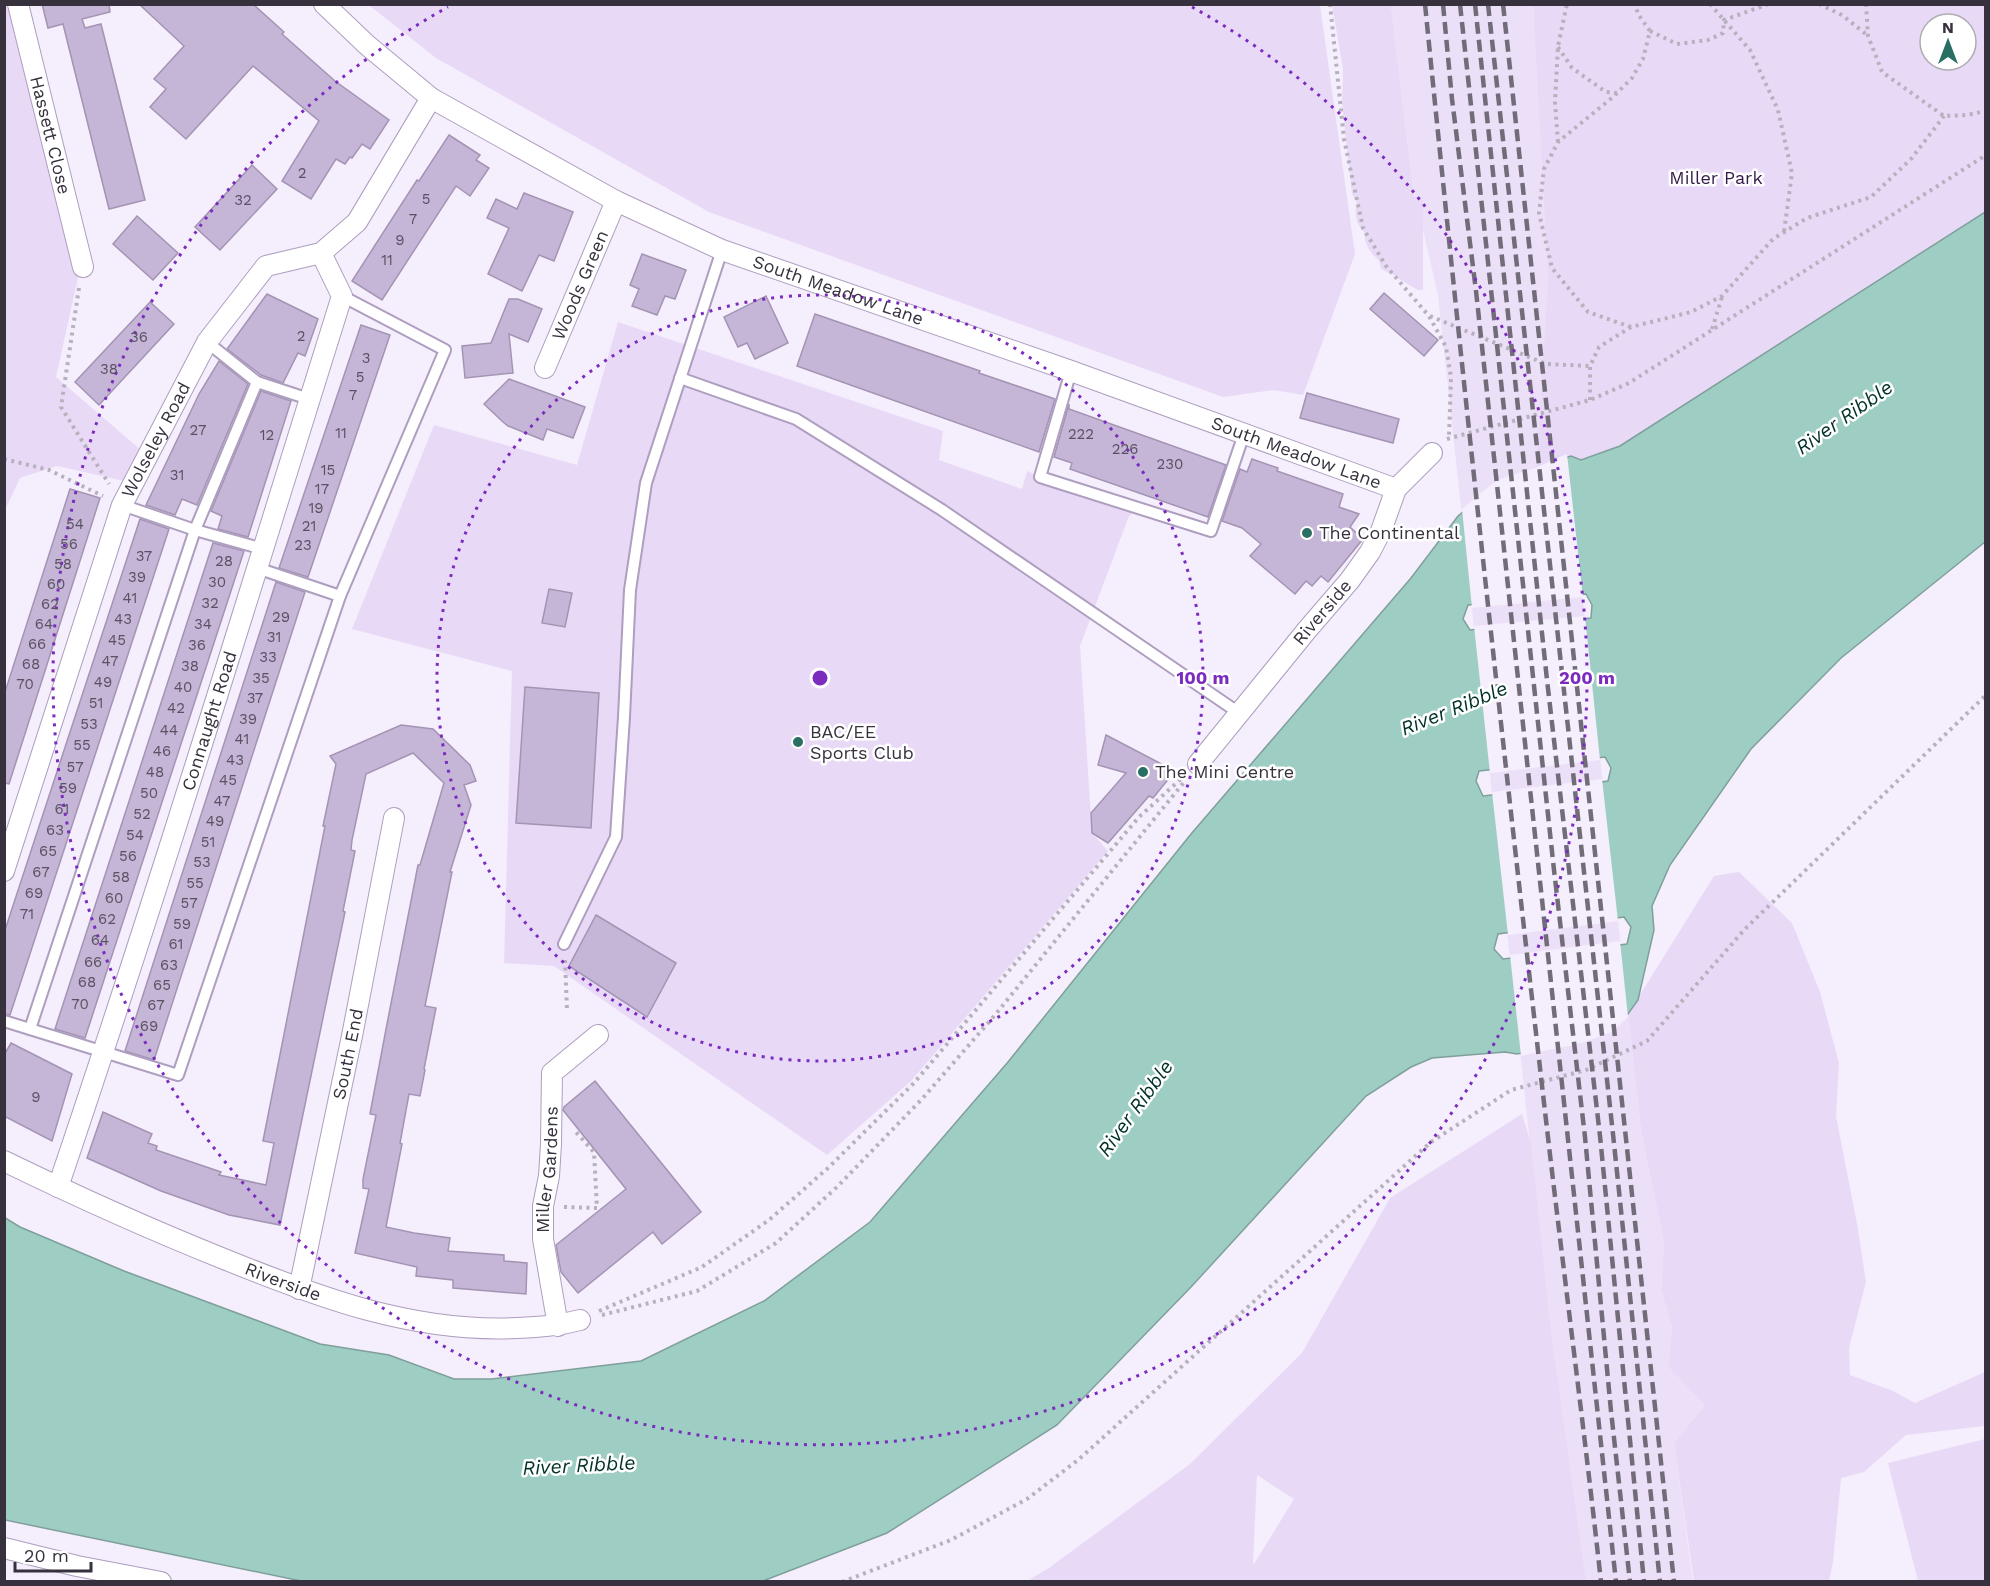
<svg xmlns="http://www.w3.org/2000/svg" width="1990" height="1586" viewBox="0 0 1990 1586" font-family="'Work Sans',sans-serif">
<rect width="100%" height="100%" fill="#f5eefc"/>
<polygon fill="#ece0f9" points="1391,5 1533,5 1548,283 1641,1131 1664,1242 1661,1290 1672,1328 1668,1367 1705,1405 1674,1443 1693,1581 1383,1581 1536,1199 1438,295 1413,186"/>
<g fill="#e8daf7" fill-rule="evenodd">
<polygon points="13,4 79,273 56,377 142,451 129,482 57,466 20,478 5,510 4,5"/>
<polygon points="371,5 1320,5 1355,254 1303,395 1273,390 1223,397 709,212 436,58 370,6"/>
<path d="M1332,5h59l23,191 9,4v90h-5l-19,-11 -1,-2 -17,-8 -2,-9c-10,-8 -14,-15 -15,-28 -8,-9 -10,-18 -7,-29l-5,-9 -10,-91 1,-34z"/>
<path d="M1533,5h452v207l-365,234 -39,14 -10,-4 -35,15 12,-188zM1930,24h36v36h-36z"/>
<polygon points="618,322 943,431 939,460 1022,489 1027,471 1046,479 1138,510 1129,516 1080,646 1092,833 1108,851 911,1081 827,1155 554,966 504,963 512,671 352,629 434,425 577,465"/>
<polygon points="1739,872 1792,923 1820,992 1839,1063 1836,1116 1858,1229 1866,1282 1849,1348 1850,1375 1893,1391 1915,1403 1985,1372 1985,1426 1906,1435 1864,1472 1841,1478 1833,1562 1829,1581 1694,1581 1674,1443 1705,1405 1668,1367 1672,1328 1661,1290 1664,1242 1641,1131 1628,1014 1714,876"/>
<path d="M1522,1114l9,29 20,189 35,249h-559l22,-13 141,-104 112,-111 88,-155zM1257,1475l37,24 -40,65 -1,-1z"/>
<polygon points="1985,1439 1985,1581 1918,1581 1888,1463"/>
</g>
<path fill="#9ecec3" stroke="#7f9f9b" stroke-width="1.5" fill-rule="evenodd" d="M1985,212v330l-144,116 -90,91 -81,116 -18,41 2,24 -16,70 -10,14 -69,32 -42,8 -12,-2 -73,6 -21,9 -45,29 -175,191 -134,138 -170,108 -124,48 -457,1 -301,-62 -1,-303 16,10 104,44 196,73 69,11 65,24h38l149,-18 123,-60 106,-79 138,-160 183,-228 220,-256 47,-62 41,-33 37,-12 32,-14 3,-1 10,4 39,-14zM1586,594l6,11 -1,13 -121,12 -7,-11 5,-14zM1605,757l6,11 -3,13 -125,15 -7,-15 3,-10zM1624,917l7,10 -4,17 -124,15 -9,-10 4,-15z"/>
<g fill="#f5eefc">
<polygon points="1567,454 1583,597 1472,608 1462,509 1497,480 1535,468"/>
<polygon points="1585,616 1600,760 1490,773 1474,626"/>
<polygon points="1602,779 1618,921 1508,935 1492,792"/>
<polygon points="1620,941 1628,1017 1612,1032 1582,1043 1521,1056 1510,955"/>
</g>
<g fill="#c5b5d6" stroke="#a494b4" stroke-width="1.5">
<polygon points="42,4 109,4 110,12 82,19 85,28 101,24 145,200 109,209 63,24 48,28"/>
<polygon points="139,4 253,4 284,32 282,34 335,81 389,120 370,149 362,144 352,158 350,157 345,164 336,159 311,199 282,181 319,121 253,66 186,139 150,107 166,89 154,79 184,46"/>
<polygon points="449,135 480,155 476,160 489,168 470,196 456,186 382,300 352,281 417,180 419,181"/>
<polygon points="252,165 277,189 220,250 195,227"/>
<polygon points="524,193 573,212 554,261 539,255 522,291 488,274 509,228 487,218 496,199 517,209"/>
<polygon points="137,216 178,253 153,280 113,244"/>
<polygon points="642,254 686,270 675,299 665,296 657,315 632,306 639,289 630,285"/>
<polygon points="1384,293 1438,340 1424,356 1370,309"/>
<polygon points="267,294 318,319 305,356 298,353 283,383 261,375 227,349"/>
<polygon points="766,296 788,343 755,359 747,343 738,347 724,317"/>
<polygon points="509,299 518,299 542,309 528,342 509,334 513,373 465,378 462,346 491,343"/>
<polygon points="150,302 174,324 99,405 75,382"/>
<polygon points="815,314 980,371 979,373 1055,399 1039,452 797,366"/>
<polygon points="361,325 390,335 308,577 279,568"/>
<polygon points="219,361 248,384 197,505 182,499 175,515 146,505 199,394"/>
<polygon points="509,379 585,407 573,438 547,429 543,440 508,426 503,422 484,404"/>
<polygon points="261,391 291,401 248,537 218,529 222,516 211,511"/>
<polygon points="1307,393 1399,419 1393,443 1300,418"/>
<polygon points="1069,404 1069,409 1226,465 1208,517 1070,469 1072,463 1054,457"/>
<polygon points="1252,459 1278,468 1277,471 1343,494 1339,507 1359,514 1350,527 1363,539 1328,582 1321,576 1312,586 1306,581 1295,594 1250,556 1261,544 1242,528 1222,521 1240,469 1247,472"/>
<polygon points="70,489 100,498 9,784 4,783 4,695"/>
<polygon points="140,519 169,529 10,1015 4,1014 4,933"/>
<polygon points="213,543 244,551 85,1038 55,1029"/>
<polygon points="276,582 305,592 154,1060 125,1051"/>
<polygon points="549,589 572,593 565,627 542,623"/>
<polygon points="525,687 599,693 591,828 516,823"/>
<polygon points="401,725 433,729 470,765 476,781 464,785 471,805 450,872 452,872 425,1006 436,1008 424,1069 425,1070 420,1096 409,1094 400,1143 402,1144 386,1227 414,1233 450,1238 448,1251 504,1255 504,1261 527,1263 526,1294 453,1288 453,1280 416,1276 417,1267 355,1253 369,1189 363,1188 363,1179 376,1115 370,1114 387,1024 418,865 420,865 444,783 413,753 366,774 352,840 351,850 355,851 343,911 345,912 280,1225 229,1215 161,1191 87,1158 103,1112 152,1134 148,1143 157,1146 156,1150 221,1172 219,1175 266,1185 274,1143 263,1141 325,826 323,826 336,764 330,756"/>
<polygon points="1106,735 1175,771 1153,798 1149,796 1108,843 1092,833 1091,813 1126,773 1098,765"/>
<polygon points="596,915 676,963 647,1017 569,966"/>
<polygon points="11,1043 72,1074 52,1141 4,1116 4,1055"/>
<polygon points="595,1081 701,1212 662,1244 653,1232 578,1293 561,1272 556,1245 626,1189 563,1110 564,1107"/>
</g>
<g fill="none" stroke-linecap="round" stroke-linejoin="round">
<defs>
<g id="service">
<polyline points="207,342 257,382 309,399"/>
<polyline points="1071,371 1040,477 1211,531 1244,434"/>
<polyline points="680,378 796,419 942,510 1239,713"/>
<polyline points="122,505 195,530 263,549"/>
<polyline points="257,568 340,596"/>
<polyline points="564,944 616,837 624,717 630,590 646,483 722,250"/>
<polyline points="4,1021 178,1075 340,596 445,350 342,296"/>
<polyline points="30,1029 195,530 257,382"/>
</g>
<g id="minor">
<path id="s1" d="M18,4l65,263"/>
<path id="s2" d="M324,4l43,41 64,53 185,103 106,49 349,121 325,118"/>
<path id="s3" d="M545,368l71,-167"/>
<path id="s4" d="M1198,764l109,-134 43,-50 20,-28 11,-21 15,-42 36,-36"/>
<path id="s5" d="M4,871l118,-366 85,-163 59,-76 55,-13 36,-31 74,-124"/>
<path id="s6" d="M4,1161c72,35 145,68 220,98 94,38 189,74 293,69 22,-1 41,-2 63,-8"/>
<path id="s7" d="M58,1187c100,-295 191,-594 284,-891l-21,-43"/>
<path id="s8" d="M299,1289l53,-253 42,-218"/>
<path id="s9" d="M558,1326l-15,-87v-33l6,-30 2,-32 1,-71 46,-38"/>
<polyline points="4,1548 77,1566 161,1582"/>
</g>
</defs>
<use href="#service" stroke="#ae9ebf" stroke-width="14"/>
<use href="#minor" stroke="#ae9ebf" stroke-width="22"/>
<g stroke="#b7b1be" stroke-width="4" stroke-dasharray="3 4.5" stroke-linecap="butt">
<polyline points="1330,4 1344,139 1363,228 1386,266 1429,316 1446,347 1451,377 1449,437"/>
<polyline points="1710,4 1750,50 1778,110 1792,173 1784,232"/>
<polyline points="1819,4 1842,15 1867,35"/>
<polyline points="1866,4 1868,36 1882,72 1944,116 1967,115 1986,111"/>
<polyline points="1650,31 1677,44 1708,40 1723,33 1724,20 1769,4"/>
<polyline points="1558,47 1572,68 1606,92 1617,93"/>
<polyline points="1558,142 1555,102 1558,46 1567,4"/>
<polyline points="79,288 61,407 109,484"/>
<polyline points="1430,316 1546,364 1590,366"/>
<polyline points="1631,327 1588,312 1552,268 1539,213 1544,169 1558,142 1613,97 1632,78 1643,59 1650,31 1638,14 1635,4"/>
<polyline points="1712,329 1722,297"/>
<polyline points="1590,400 1590,366 1599,347 1631,327 1691,312 1722,296 1773,239 1807,218 1871,197 1911,159 1944,116"/>
<polyline points="1447,439 1590,400 1629,383 1986,155"/>
<polyline points="4,459 49,470 103,496"/>
<polyline points="565,960 567,1010"/>
<polyline points="564,1207 597,1208 594,1152 574,1130"/>
<polyline points="599,1311 702,1267 769,1220 828,1168 914,1083 1139,817 1182,778"/>
<polyline points="602,1315 697,1291 776,1243 838,1186 922,1099 995,1015 1185,781"/>
<polyline points="842,1582 951,1540 1027,1499 1078,1460 1431,1142 1511,1090 1586,1070 1647,1041 1745,929 1986,695"/>
</g>
<use href="#service" stroke="#fff" stroke-width="10"/>
<use href="#minor" stroke="#fff" stroke-width="20"/>
<g stroke="#726c79" stroke-width="4.5" stroke-dasharray="12 6" stroke-linecap="butt">
<path d="M1425,4c38,381 80,762 124,1142 17,145 36,290 52,436"/>
<polyline points="1443,4 1452,99 1476,291 1616,1582"/>
<polyline points="1460,4 1554,870 1585,1137 1611,1411 1630,1582"/>
<polyline points="1475,4 1547,680 1600,1136 1644,1582"/>
<polyline points="1488,4 1613,1134 1660,1582"/>
<polyline points="1503,4 1674,1582"/>
</g>
</g>
<g fill="none" stroke="#7b2cbf" stroke-width="3" stroke-dasharray="3 6">
<circle cx="820" cy="678" r="383"/>
<path d="M1192 7A767 767 0 1 1 448 7"/>
</g>
<g fill="#2a6f63" stroke="#fff" stroke-width="2">
<circle cx="1307" cy="533" r="6"/>
<circle cx="798" cy="742" r="6"/>
<circle cx="1143" cy="772" r="6"/>
</g>
<g text-anchor="middle" stroke-width="5" stroke-linejoin="round" paint-order="stroke">
<g font-size="15" fill="#5a5264">
<text x="302" y="178">2</text>
<text x="426" y="204">5</text>
<text x="243" y="205">32</text>
<text x="413" y="224">7</text>
<text x="400" y="245">9</text>
<text x="387" y="265">11</text>
<text x="301" y="341">2</text>
<text x="139" y="342">36</text>
<text x="366" y="363">3</text>
<text x="109" y="374">38</text>
<text x="360" y="382">5</text>
<text x="353" y="400">7</text>
<text x="198" y="435">27</text>
<text x="341" y="438">11</text>
<text x="1081" y="439">222</text>
<text x="267" y="440">12</text>
<text x="1125" y="454">226</text>
<text x="1170" y="469">230</text>
<text x="328" y="475">15</text>
<text x="177" y="480">31</text>
<text x="322" y="494">17</text>
<text x="316" y="513">19</text>
<text x="75" y="529">54</text>
<text x="309" y="531">21</text>
<text x="69" y="549">56</text>
<text x="303" y="550">23</text>
<text x="144" y="561">37</text>
<text x="224" y="566">28</text>
<text x="63" y="569">58</text>
<text x="137" y="582">39</text>
<text x="217" y="587">30</text>
<text x="56" y="589">60</text>
<text x="130" y="603">41</text>
<text x="210" y="608">32</text>
<text x="50" y="609">62</text>
<text x="281" y="622">29</text>
<text x="123" y="624">43</text>
<text x="44" y="629">64</text>
<text x="203" y="629">34</text>
<text x="274" y="642">31</text>
<text x="117" y="645">45</text>
<text x="37" y="649">66</text>
<text x="197" y="650">36</text>
<text x="268" y="662">33</text>
<text x="110" y="666">47</text>
<text x="31" y="669">68</text>
<text x="190" y="671">38</text>
<text x="261" y="683">35</text>
<text x="103" y="687">49</text>
<text x="25" y="689">70</text>
<text x="183" y="692">40</text>
<text x="255" y="703">37</text>
<text x="96" y="708">51</text>
<text x="176" y="713">42</text>
<text x="248" y="724">39</text>
<text x="89" y="729">53</text>
<text x="169" y="735">44</text>
<text x="242" y="744">41</text>
<text x="82" y="750">55</text>
<text x="162" y="756">46</text>
<text x="235" y="765">43</text>
<text x="75" y="772">57</text>
<text x="155" y="777">48</text>
<text x="228" y="785">45</text>
<text x="68" y="793">59</text>
<text x="149" y="798">50</text>
<text x="222" y="806">47</text>
<text x="62" y="814">61</text>
<text x="142" y="819">52</text>
<text x="215" y="826">49</text>
<text x="55" y="835">63</text>
<text x="135" y="840">54</text>
<text x="208" y="847">51</text>
<text x="48" y="856">65</text>
<text x="128" y="861">56</text>
<text x="202" y="867">53</text>
<text x="41" y="877">67</text>
<text x="121" y="882">58</text>
<text x="195" y="888">55</text>
<text x="34" y="898">69</text>
<text x="114" y="903">60</text>
<text x="189" y="908">57</text>
<text x="27" y="919">71</text>
<text x="107" y="924">62</text>
<text x="182" y="929">59</text>
<text x="100" y="945">64</text>
<text x="176" y="949">61</text>
<text x="93" y="967">66</text>
<text x="169" y="970">63</text>
<text x="87" y="987">68</text>
<text x="162" y="990">65</text>
<text x="80" y="1009">70</text>
<text x="156" y="1010">67</text>
<text x="149" y="1031">69</text>
<text x="36" y="1102">9</text>
</g>
<g font-size="18" fill="#37313e" stroke="#fff">
<text dy="6" stroke="none"><textPath href="#s1" startOffset="135">Hassett Close</textPath></text>
<text dy="6" stroke="none"><textPath href="#s3" startOffset="90">Woods Green</textPath></text>
<text dy="6" stroke="none"><textPath href="#s2" startOffset="594">South Meadow Lane</textPath></text>
<text dy="6" stroke="none"><textPath href="#s5" startOffset="458">Wolseley Road</textPath></text>
<text dy="6" stroke="none"><textPath href="#s2" startOffset="1080">South Meadow Lane</textPath></text>
<text dy="6" stroke="none"><textPath href="#s4" startOffset="196">Riverside</textPath></text>
<text dy="6" stroke="none"><textPath href="#s7" startOffset="490">Connaught Road</textPath></text>
<text dy="6" stroke="none"><textPath href="#s8" startOffset="240">South End</textPath></text>
<text dy="6" stroke="none"><textPath href="#s9" startOffset="158">Miller Gardens</textPath></text>
<text dy="6" stroke="none"><textPath href="#s6" startOffset="304">Riverside</textPath></text>
</g>
<g font-size="18" fill="#341b48" stroke="#fff">
<text x="1716" y="184">Miller Park</text>
</g>
<g font-size="18" fill="#37313e" stroke="#fff" text-anchor="start">
<text x="1319" y="539">The Continental</text>
<text x="810" y="738">BAC/EE<tspan x="810" dy="21">Sports Club</tspan></text>
<text x="1155" y="778">The Mini Centre</text>
</g>
<g font-size="20" font-style="italic" fill="#02312a" stroke="#fff">
<text transform="translate(1844 417) rotate(-35)" y="7">River Ribble</text>
<text transform="translate(1454 708) rotate(-22)" y="7">River Ribble</text>
<text transform="translate(1135 1108) rotate(-54)" y="7">River Ribble</text>
<text transform="translate(579 1465) rotate(-3)" y="7">River Ribble</text>
</g>
</g>
<circle cx="820" cy="678" r="9" fill="#7b2cbf" stroke="#fff" stroke-width="3"/>
<g font-size="18" text-anchor="middle" font-weight="bold" fill="#7b2cbf" stroke="#fff" stroke-width="5" stroke-linejoin="round" paint-order="stroke">
<text x="1203" y="684">100 m</text>
<text x="1587" y="684">200 m</text>
</g>
<rect width="1990" height="1586" fill="none" stroke="#37313e" stroke-width="12"/>
<g transform="translate(1948 42)"><circle r="28" fill="#ffffff" stroke="#afadb2" stroke-width="1.5"/>
<path d="M0-4.5L10 22L0 15L-10 22Z" fill="#2a6f63"/>
<text y="-9" font-size="16" font-weight="bold" text-anchor="middle" fill="#37313e">N</text>
</g>
<path d="M15 1562v9h76v-9" fill="none" stroke="#37313e" stroke-width="3"/>
<text x="24" y="1562" font-size="18" fill="#37313e" stroke="#ffffff" stroke-width="4.5" paint-order="stroke">20 m</text>
</svg>
